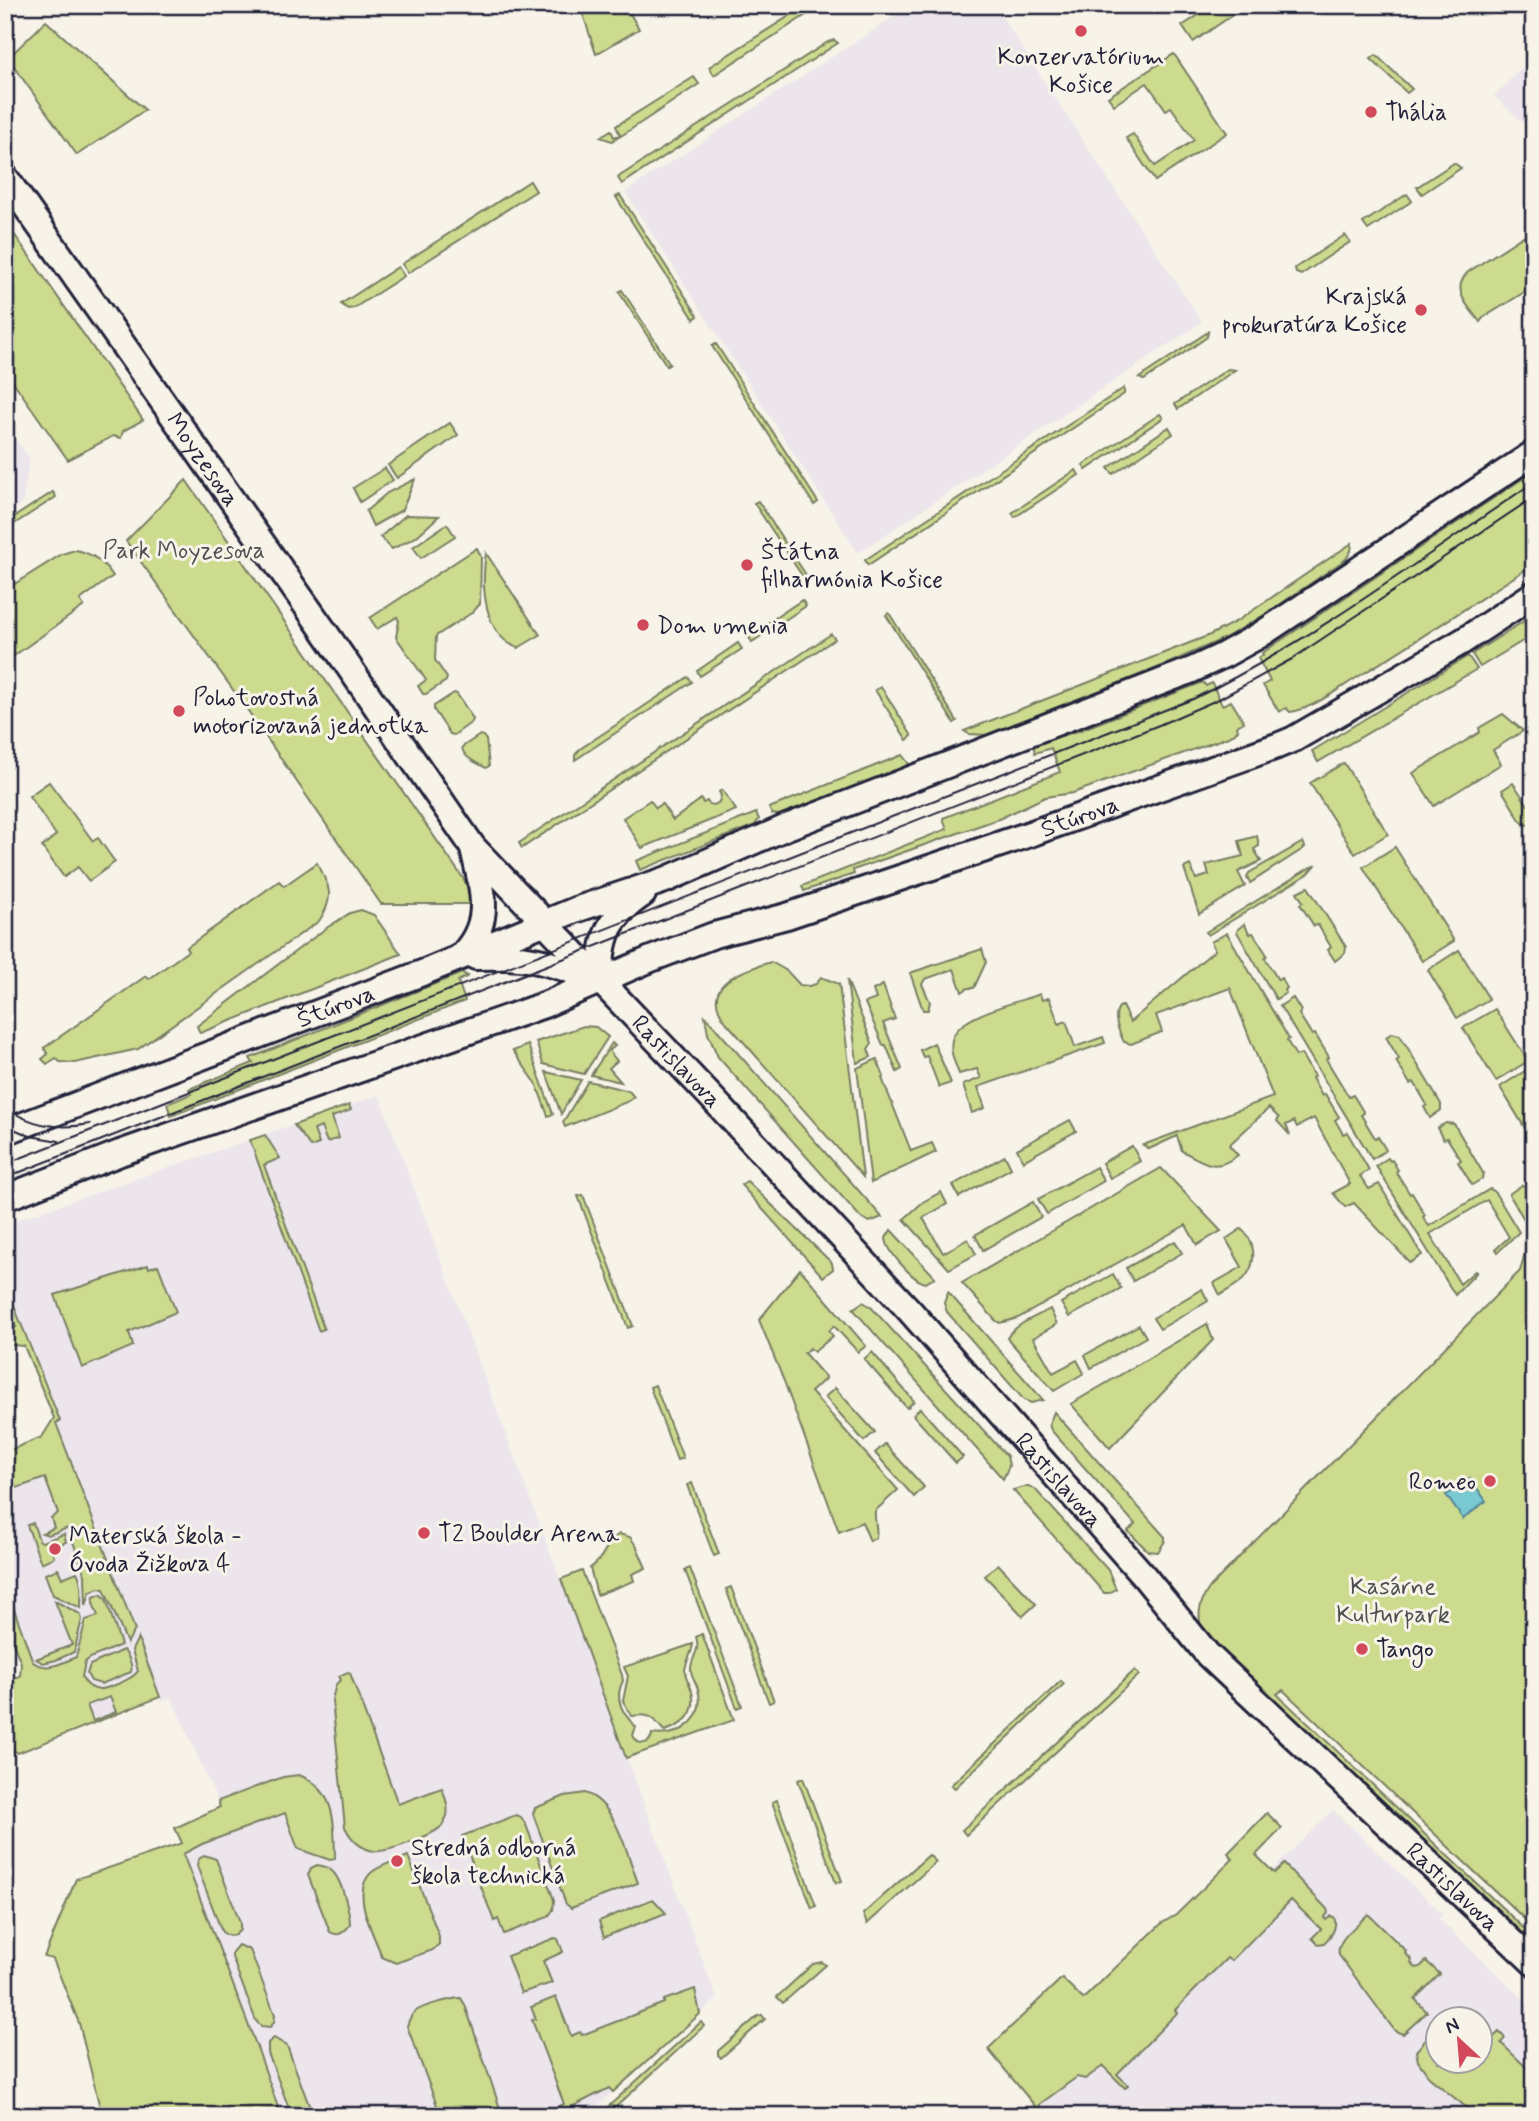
<svg xmlns="http://www.w3.org/2000/svg" width="1539" height="2121" viewBox="0 0 1539 2121" font-family="Mynerve,sans-serif">
<rect width="100%" height="100%" fill="#f7f3e8"/>
<filter id="ink" filterUnits="userSpaceOnUse"><feTurbulence type="fractalNoise" baseFrequency=".0143" numOctaves="2"/><feDisplacementMap in="SourceGraphic" scale="14" xChannelSelector="R" yChannelSelector="G"/><feConvolveMatrix kernelMatrix="1 2 1 2 8 2 1 2 1" color-interpolation-filters="sRGB"/></filter>
<g filter="url(#ink)">
<g fill="#ece5ec" fill-rule="evenodd">
<polygon points="912,5 994,5 1202,322 858,553 625,192"/>
<polygon points="1534,55 1534,133 1494,96"/>
<polygon points="5,427 30,458 22,504 5,515"/>
<polygon points="379,1095 717,1999 586,2116 102,2116 79,2023 53,1959 44,1957 76,1879 182,1843 175,1828 220,1806 171,1697 161,1701 159,1698 18,1753 21,1663 5,1623 5,1476 59,1420 5,1285 5,1224"/>
<path d="M1333,1810l110,104 -4,5 95,90v107h-510zM1438,2020h42v42h-42z"/>
</g>
<g fill="#cddb8e" stroke="#787e64" stroke-width="2" fill-rule="evenodd">
<polygon points="580,5 625,5 639,29 596,54"/>
<polygon points="1214,5 1247,5 1193,42 1182,26"/>
<polygon points="802,8 806,15 714,75 709,67"/>
<polygon points="46,21 145,110 77,155 8,58"/>
<polygon points="834,40 838,43 622,184 618,178 620,176 828,42"/>
<polygon points="1174,54 1227,133 1155,181 1126,138 1133,134 1155,166 1194,140 1171,107 1166,110 1147,83 1114,105 1108,97"/>
<polygon points="1376,55 1412,89 1407,93 1371,59"/>
<polygon points="694,77 699,84 624,134 612,141 600,137 611,130 614,137 620,135 616,126"/>
<polygon points="1454,163 1461,168 1422,194 1417,187"/>
<polygon points="530,181 536,191 408,273 402,264"/>
<polygon points="1407,194 1412,201 1368,230 1363,223"/>
<polygon points="620,195 698,316 694,319 683,302 616,197"/>
<polygon points="5,221 143,420 123,431 121,438 113,436 68,460 5,370"/>
<path d="M1534,229v57l-51,32 -3,4c-12,-16 -30,-32 -12,-50z"/>
<polygon points="1345,235 1350,242 1301,275 1296,273 1295,268"/>
<polygon points="398,267 404,276 354,308 348,309 341,304"/>
<polygon points="622,290 670,364 667,366 619,292"/>
<polygon points="1208,332 1207,337 1203,340 1144,380 1139,378"/>
<polygon points="716,344 818,502 814,505 712,346"/>
<polygon points="1228,369 1235,370 1178,409 1175,404"/>
<polygon points="1124,388 1124,394 868,565 865,560"/>
<polygon points="1160,414 1163,418 1086,470 1083,465"/>
<polygon points="450,423 458,435 397,478 388,465"/>
<polygon points="1169,427 1173,434 1113,474 1108,468"/>
<polygon points="385,468 393,480 360,502 353,488"/>
<polygon points="1076,470 1079,475 1015,517 1012,513"/>
<path d="M1534,471v93c-57,37 -114,75 -173,111 -20,12 -48,34 -71,37l-4,-4 -7,4 -16,-27 7,-4 -12,-23 5,-3 -1,-2z"/>
<polygon points="415,479 402,510 373,526 366,511 387,493"/>
<polygon points="186,480 463,878 471,893 474,904 381,904 244,705 126,541"/>
<polygon points="53,492 56,497 5,530 5,523"/>
<polygon points="758,501 806,575 803,577 754,503"/>
<polygon points="406,515 439,516 416,537 392,549 380,537"/>
<polygon points="447,524 455,536 421,558 413,547"/>
<polygon points="1352,543 1351,551 1346,559 1269,612 1225,638 1162,666 986,735 969,734 964,731 1210,635 1237,621"/>
<polygon points="477,548 481,557 480,604 473,612 436,636 435,660 447,678 446,681 426,694 423,694 418,686 426,680 396,637 399,621 397,617 377,629 370,618"/>
<path d="M75,550c18,3 29,12 38,26l-33,24 4,6 -79,56v-72l57,-36z"/>
<path d="M486,553l54,82 -22,13c-35,-13 -37,-63 -32,-95z"/>
<polygon points="802,600 806,606 752,642 748,636"/>
<polygon points="889,613 957,721 954,723 886,615"/>
<polygon points="1532,616 1534,634 1480,667 1472,654"/>
<polygon points="831,634 835,639 522,848 519,843"/>
<polygon points="738,643 742,649 700,676 697,671"/>
<polygon points="1468,656 1477,669 1318,762 1312,751"/>
<polygon points="688,677 692,682 575,760 575,755 580,749"/>
<polygon points="1203,682 1206,686 1212,683 1222,705 1231,701 1244,722 1237,726 1238,730 1231,736 1073,793 1045,797 1001,818 853,870 854,874 804,891 802,886 947,829 943,818 1060,772 1051,748 1035,753 1033,744 1078,731"/>
<polygon points="881,687 912,736 907,740 875,690"/>
<polygon points="454,693 457,694 473,719 472,722 454,735 450,734 434,710 434,706"/>
<polygon points="1503,714 1523,731 1493,750 1501,764 1434,806 1413,773 1480,732 1479,728"/>
<path d="M480,735l3,1 3,4 3,26 -3,2c-9,-5 -23,-10 -24,-21z"/>
<polygon points="902,755 910,765 779,815 772,814 769,808"/>
<polygon points="1344,763 1388,834 1355,854 1310,783"/>
<polygon points="49,782 93,841 98,838 115,862 89,881 78,867 64,877 42,847 56,835 29,796"/>
<polygon points="1513,783 1534,814 1534,824 1525,825 1520,820 1502,790"/>
<polygon points="722,790 736,810 642,848 623,818 650,800 656,808 662,804 673,820 701,799 703,803 707,801 709,804 714,805 719,802 721,795 719,792"/>
<polygon points="756,813 759,819 755,825 640,870 636,861"/>
<polygon points="1257,836 1259,846 1254,849 1261,861 1238,872 1245,886 1199,914 1184,868 1190,865 1196,879 1209,875 1206,865 1243,856 1239,841"/>
<polygon points="1303,842 1305,847 1303,849 1250,883 1247,878 1249,873"/>
<polygon points="1395,847 1454,941 1422,961 1363,867"/>
<path d="M317,863c13,22 18,35 2,58l-181,128 -63,14 -15,-1 -4,-4 -9,6 -5,-5 6,-5 -4,-6 102,-72 3,3 39,-28 -2,-3 93,-67 5,5z"/>
<polygon points="1315,866 1308,874 1208,935 1206,932 1311,867"/>
<polygon points="1308,887 1346,947 1345,953 1335,961 1328,950 1331,947 1318,925 1314,926 1300,904 1303,902 1297,892"/>
<polygon points="361,910 374,915 401,954 200,1033 197,1026 325,929 350,913"/>
<polygon points="1244,924 1250,934 1253,933 1267,955 1265,958 1278,980 1281,978 1287,988 1285,990 1286,993 1276,999 1237,932 1238,929"/>
<path d="M1227,933l62,106 -2,2 9,15 5,-2 13,22 -2,2 10,18 3,-2 14,23 -4,3 8,14 4,-2 22,38 -9,6 9,13 10,-5 43,71 -12,8 -56,-60 -9,4 -12,-14 17,-9 -36,-66 -17,9 -3,-6 -8,4 4,10 -13,-14 2,-3 -10,-10 -40,37 9,10c-24,18 -31,8 -56,-4l-5,-15 -28,13 -6,-4 130,-48 -43,-109 -74,27 6,17 -31,12 -7,-2c-5,-10 -12,-25 -5,-35l3,-1 8,16 85,-72 -4,-8z"/>
<polygon points="982,949 986,962 974,988 968,988 962,992 954,969 925,979 922,984 930,1002 928,1010 923,1010 910,973"/>
<polygon points="1459,950 1489,999 1457,1018 1428,970"/>
<path d="M771,962l16,9 13,14 9,1 7,-2 5,-7 18,7 24,193 -137,-155c-29,-38 17,-52 45,-60z"/>
<polygon points="462,973 468,976 458,981 465,1001 171,1116 167,1104 191,1094 189,1089 253,1063 250,1058"/>
<polygon points="847,980 872,1043 868,1049 871,1057 857,1063"/>
<polygon points="883,985 895,1019 883,1023 902,1069 897,1072 886,1045 883,1045 865,1003 876,999 873,990"/>
<path d="M1040,994l2,6 7,-2 10,26 7,-3 9,26 28,-10 2,6 -127,44 7,21 -13,5 -9,-28 18,-7 -4,-9 -18,5c-4,-11 -11,-25 -6,-37 7,-22 65,-35 87,-43z"/>
<polygon points="1293,998 1301,1011 1299,1014 1312,1035 1315,1034 1329,1057 1326,1059 1349,1097 1353,1095 1364,1113 1361,1115 1375,1138 1378,1137 1386,1150 1372,1159 1280,1006"/>
<polygon points="1495,1009 1528,1061 1496,1081 1463,1028"/>
<polygon points="705,1016 882,1217 870,1222 861,1218 718,1057 708,1034"/>
<polygon points="584,1026 596,1027 608,1037 584,1074 543,1064 536,1042"/>
<polygon points="1392,1033 1400,1035 1441,1104 1441,1110 1430,1118 1424,1107 1427,1105 1414,1082 1410,1084 1396,1061 1399,1059 1386,1037"/>
<polygon points="612,1043 615,1046 609,1051 617,1061 609,1068 621,1082 591,1075"/>
<polygon points="934,1043 951,1083 939,1087 927,1056 923,1057 920,1050"/>
<polygon points="528,1045 553,1114 548,1116 536,1083 513,1051"/>
<polygon points="877,1059 884,1077 882,1078 911,1151 932,1143 936,1152 871,1183 857,1068"/>
<polygon points="1531,1067 1534,1071 1534,1143 1500,1087"/>
<polygon points="546,1072 581,1080 561,1114"/>
<polygon points="588,1081 629,1091 634,1097 629,1101 565,1127 563,1122"/>
<polygon points="349,1105 351,1110 332,1117 339,1138 327,1142 321,1127 314,1130 319,1144 311,1147 294,1125"/>
<polygon points="1070,1120 1076,1131 1023,1161 1017,1149"/>
<polygon points="1446,1123 1454,1124 1483,1173 1482,1179 1472,1185 1458,1162 1461,1160 1447,1138 1443,1139 1437,1128"/>
<polygon points="265,1135 280,1158 264,1165 324,1329 319,1331 250,1140"/>
<polygon points="1132,1146 1140,1161 1110,1178 1102,1163"/>
<polygon points="1005,1156 1011,1168 959,1197 953,1185"/>
<polygon points="1388,1158 1390,1161 1392,1160 1398,1170 1396,1172 1410,1194 1412,1193 1425,1215 1423,1217 1429,1226 1490,1189 1494,1191 1519,1232 1498,1252 1496,1249 1509,1237 1487,1200 1430,1234 1460,1284 1475,1271 1477,1272 1455,1295 1376,1166"/>
<polygon points="1096,1167 1104,1181 1047,1214 1038,1199"/>
<polygon points="1161,1168 1221,1231 1197,1245 1186,1225 1018,1318 1000,1323 996,1321 962,1283"/>
<polygon points="747,1181 832,1263 833,1269 823,1277 741,1185"/>
<path d="M1522,1185c13,3 12,17 12,28l-9,8 -16,-27z"/>
<polygon points="941,1192 947,1204 923,1218 943,1253 968,1239 976,1254 949,1269 904,1219 923,1202"/>
<polygon points="583,1195 633,1326 628,1328 578,1196"/>
<polygon points="1033,1202 1041,1217 983,1250 975,1235"/>
<path d="M1241,1229c14,11 16,31 6,46 -6,9 -18,14 -27,20l-6,-12 28,-16 -16,-28z"/>
<path d="M891,1230l44,47 -9,6c-13,-2 -40,-33 -40,-45z"/>
<path d="M1534,1240v688l-251,-238 -6,4 257,244v7l-328,-309c-11,-16 -7,-34 4,-49l310,-316 6,-22z"/>
<polygon points="1175,1241 1182,1253 1133,1281 1126,1268"/>
<polygon points="148,1265 149,1268 158,1265 176,1312 129,1332 133,1346 82,1368 55,1295"/>
<path d="M800,1269l66,77 -8,6 -24,-26 -5,5 4,5 -19,16 -4,-4 -6,5 22,25 -15,14 87,98 -23,21c-1,9 3,19 1,26l-6,4 -8,-19 -23,10 -55,-151 -25,-61z"/>
<polygon points="1113,1274 1121,1288 1069,1317 1061,1303"/>
<polygon points="1202,1289 1208,1301 1160,1329 1153,1318"/>
<polygon points="8,1291 60,1421 56,1423 135,1630 127,1643 104,1589 98,1588 90,1592 86,1606 85,1575 68,1528 48,1535 42,1533 54,1528 51,1518 58,1513 45,1478 5,1492 5,1452 42,1437 54,1418 24,1346 12,1345 7,1342 7,1336 16,1327 5,1300 5,1294"/>
<polygon points="948,1292 1043,1400 1031,1403 1024,1400 947,1312 944,1303"/>
<polygon points="863,1302 871,1307 1007,1456 1009,1466 1003,1479 853,1309"/>
<path d="M1050,1309l7,15 -24,14 20,35 24,-13 7,13 -30,18 -47,-53c8,-14 29,-21 43,-29z"/>
<polygon points="1207,1324 1213,1340 1110,1448 1071,1404"/>
<polygon points="1139,1325 1146,1337 1091,1368 1085,1355"/>
<polygon points="872,1352 914,1401 907,1408 864,1359"/>
<polygon points="655,1385 683,1458 677,1460 650,1387"/>
<polygon points="835,1388 875,1432 864,1441 825,1397"/>
<polygon points="920,1408 963,1457 956,1463 913,1415"/>
<polygon points="1054,1412 1165,1537 1165,1541 1158,1552 1148,1551 1128,1531 1135,1524 1051,1430 1049,1424"/>
<polygon points="885,1444 924,1487 914,1497 875,1453"/>
<polygon points="692,1483 719,1554 714,1556 687,1485"/>
<polygon points="1028,1486 1035,1489 1108,1570 1116,1589 1109,1593 1104,1593 1013,1490"/>
<polygon points="33,1523 39,1540 42,1542 64,1534 66,1542 51,1548 54,1557 41,1563 27,1525"/>
<path d="M619,1534l11,3 7,10 9,21 -14,6 2,7 -37,14 -7,-27c14,-8 15,-25 29,-34z"/>
<polygon points="998,1564 1036,1604 1023,1616 985,1576"/>
<polygon points="690,1568 742,1706 737,1708 685,1570"/>
<path d="M58,1569l4,9 15,-6c6,11 4,24 4,36l-28,-13 -8,-21z"/>
<path d="M582,1571l40,104 1,6c-10,18 0,33 13,46l-3,8c4,11 17,11 19,-1 28,4 54,-14 46,-45 -2,-7 -8,-14 -7,-21 1,-12 10,-18 5,-31l6,-3 32,86 -108,38 -65,-179z"/>
<polygon points="731,1587 774,1701 769,1703 726,1589"/>
<path d="M5,1592l4,3 24,67c14,10 29,1 43,-5l10,-37 12,-4 -5,-13 1,-6 7,-3 5,5 15,46 -31,13 -5,4 -3,15c3,6 6,10 13,12 10,2 38,-10 43,-18l-6,-21 6,-12 22,59 -142,56 -13,-7 1,-61 6,-7 8,-2 1,-13 -16,-40zM110,1697l6,15 -23,9 -6,-16z"/>
<polygon points="55,1601 80,1614 82,1619 74,1652 56,1660 43,1663 36,1659 72,1645"/>
<path d="M693,1644c-1,10 -8,19 -8,27 0,7 6,14 7,21 6,21 -9,34 -28,39 -11,-14 -13,-18 -32,-15l-9,-15 5,-25 -4,-9z"/>
<path d="M123,1650c5,4 10,16 8,22l-30,12 -10,-3 -4,-7 3,-9z"/>
<polygon points="1135,1670 1139,1675 966,1835 962,1830"/>
<path d="M348,1672l2,1 48,131 44,-16c3,9 7,18 5,28 -1,2 -4,8 -5,10 -9,9 -55,27 -68,25 -13,-2 -23,-12 -29,-24l-13,-127 4,-16 5,-4 -2,-4z"/>
<polygon points="1061,1681 1064,1684 955,1788 951,1785"/>
<path d="M299,1775c38,15 35,49 36,84l-5,1 -32,-11 -13,-36 -83,31 -19,10 75,196 23,66h-179l-23,-93 -26,-64 -9,-2 32,-78 106,-36 -7,-15 45,-21 -2,-6 65,-24z"/>
<polygon points="803,1778 842,1881 836,1883 798,1780"/>
<path d="M585,1793c31,10 42,61 53,90l-67,25 -5,-4 -33,-90 2,-6 30,-12z"/>
<polygon points="777,1800 816,1906 812,1908 772,1802"/>
<path d="M1267,1813l15,15 -26,27 18,18 10,-9 43,45 1,4 -4,5 2,2 5,-4 3,1c4,11 -3,19 -10,26l-6,1 -6,-6 9,-9 -30,-29 -60,61 -4,-3 -52,52 2,3 -60,61 11,11 -3,3 -22,-22 -18,13 -8,-2 -37,27 -1,7 -51,-62 74,-71 21,21 79,-76 14,-8 57,-56 -5,-6z"/>
<polygon points="516,1815 521,1817 526,1825 554,1900 553,1910 548,1917 504,1934 498,1919 494,1921 462,1836"/>
<polygon points="204,1855 216,1859 240,1922 240,1930 235,1935 229,1936 222,1932 197,1866 198,1860"/>
<polygon points="929,1855 936,1862 867,1924 863,1914"/>
<path d="M408,1856l31,80v8l-6,6 -37,13 -14,-6c-8,-23 -33,-65 -10,-85 10,-8 25,-11 36,-16z"/>
<path d="M317,1865c6,1 12,2 16,7 9,9 17,40 17,53 -7,8 -11,12 -20,7l-22,-57 3,-7z"/>
<polygon points="653,1899 666,1913 604,1937 599,1921"/>
<path d="M1368,1914l38,37 -1,2 7,7 -1,3 5,5 4,-1 6,-6 14,13 -25,25 12,13 -24,22 -8,-3 -56,-76c-4,-15 19,-30 29,-41z"/>
<polygon points="555,1938 558,1939 563,1952 543,1961 552,1983 521,1993 507,1956"/>
<polygon points="238,1945 250,1950 252,1955 275,2015 274,2022 270,2027 261,2026 256,2021 232,1957 232,1952"/>
<polygon points="822,1962 826,1965 783,2003 777,1997 813,1964"/>
<polygon points="695,1989 700,2014 613,2092 609,2088 554,2116 549,2116 548,2111 564,2104 532,2020 536,2019 531,2007 556,1997 571,2036 580,2032 582,2035 664,2003 664,2000"/>
<path d="M461,1998l4,7 37,109 13,-4 3,6h-77l-34,-90c2,-6 4,-12 9,-15 9,-6 34,-12 45,-13z"/>
<polygon points="762,2015 765,2019 721,2058 718,2055 718,2051 758,2016"/>
<polygon points="701,2022 704,2026 606,2116 598,2116"/>
<polygon points="1437,2027 1438,2062 1480,2062 1480,2038 1486,2044 1499,2032 1505,2038 1501,2043 1534,2075 1534,2116 1477,2116 1430,2078 1418,2061 1416,2051"/>
<polygon points="274,2038 287,2046 313,2116 292,2116 268,2053 268,2043"/>
</g>
<polygon fill="#78c9d2" stroke="#568696" stroke-width="2" points="1470,1478 1486,1501 1463,1519 1446,1495"/>
<g fill="none" stroke-linecap="round" stroke-linejoin="round">
<defs>
<g id="minor">
<path id="s1" d="M5,177l324,461 144,209 239,251 198,213 233,264 65,80 326,308"/>
<path d="M460,957c35,-35 22,-67 13,-109"/>
<path d="M476,957c49,-2 72,4 117,22"/>
<path d="M601,981c-1,-42 6,-63 42,-87"/>
<path id="s2" d="M5,1132l417,-159 153,-63 90,-30 122,-53 405,-157 32,-15 36,-20 274,-182"/>
<path id="s3" d="M5,1198l115,-45 424,-148 107,-46 63,-24 73,-19 237,-80 253,-90 17,-7 169,-98 71,-47"/>
</g>
</defs>
<use href="#minor" stroke="#22223b" stroke-width="30"/>
<use href="#minor" stroke="#f7f3e8" stroke-width="24"/>
<g stroke="#22223b" stroke-width="2">
<path d="M5,1107c26,19 54,23 85,17"/>
<polyline points="5,1125 30,1136 59,1141"/>
<path d="M5,1164l1188,-465c121,-59 230,-142 341,-217"/>
<polyline points="5,1178 1159,725 1219,699 1292,659 1534,497"/>
</g>
</g>
</g>
<g fill="#d1495b" stroke="#f7f3e8" stroke-width="2.5">
<circle cx="1081" cy="31" r="7"/>
<circle cx="1371" cy="112" r="7"/>
<circle cx="1421" cy="310" r="7"/>
<circle cx="747" cy="565" r="7"/>
<circle cx="643" cy="625" r="7"/>
<circle cx="179" cy="711" r="7"/>
<circle cx="1490" cy="1481" r="7"/>
<circle cx="424" cy="1533" r="7"/>
<circle cx="55" cy="1549" r="7"/>
<circle cx="1362" cy="1649" r="7"/>
<circle cx="397" cy="1861" r="7"/>
</g>
<g text-anchor="middle" stroke-width="6" stroke-linejoin="round" paint-order="stroke">
<g font-size="24" fill="#22223b" stroke="#f7f3e8" text-anchor="start">
<text x="1081" y="64" text-anchor="middle">Konzervatórium<tspan x="1081" dy="28">Košice</tspan></text>
<text x="1385" y="120">Thália</text>
<text x="1407" y="304" text-anchor="end">Krajská<tspan x="1407" dy="28">prokuratúra Košice</tspan></text>
<text x="761" y="559">Štátna<tspan x="761" dy="28">filharmónia Košice</tspan></text>
<text x="657" y="633">Dom umenia</text>
<text x="193" y="705">Pohotovostná<tspan x="193" dy="28">motorizovaná jednotka</tspan></text>
<text x="1476" y="1489" text-anchor="end">Romeo</text>
<text x="438" y="1541">T2 Boulder Arena</text>
<text x="69" y="1543">Materská škola -<tspan x="69" dy="28">Óvoda Žižkova 4</tspan></text>
<text x="1376" y="1657">Tango</text>
<text x="411" y="1855">Stredná odborná<tspan x="411" dy="28">škola technická</tspan></text>
</g>
<g font-size="24" fill="#22223b" stroke="#f7f3e8">
<text dy="8" stroke="none"><textPath href="#s1" startOffset="345">Moyzesova</textPath></text>
<text dy="8" stroke="none"><textPath href="#s3" startOffset="1141">Štúrova</textPath></text>
<text dy="8" stroke="none"><textPath href="#s2" startOffset="354">Štúrova</textPath></text>
<text dy="8" stroke="none"><textPath href="#s1" startOffset="1113">Rastislavova</textPath></text>
<text dy="8" stroke="none"><textPath href="#s1" startOffset="1680">Rastislavova</textPath></text>
<text dy="8" stroke="none"><textPath href="#s1" startOffset="2247">Rastislavova</textPath></text>
</g>
<g font-size="24" fill="#4d5050" stroke="#f7f3e8">
<text x="184" y="558">Park Moyzesova</text>
<text x="1393" y="1594">Kasárne<tspan x="1393" dy="28">Kulturpark</tspan></text>
</g>
</g>
<rect width="1539" height="2121" fill="none" stroke="#f7f3e8" stroke-width="28"/>
<rect x="14" y="14" width="1511" height="2093" fill="none" stroke="#22223b" stroke-width="2.5" filter="url(#ink)"/>
<g transform="translate(1459 2040) rotate(334)"><circle r="33" fill="#f7f3e8" stroke="#a29fa3" stroke-width="2"/>
<path d="M0-5L12 26L0 18L-12 26Z" fill="#d1495b"/>
<text y="-10" font-size="19" font-weight="bold" text-anchor="middle" fill="#22223b">N</text>
</g>
</svg>
